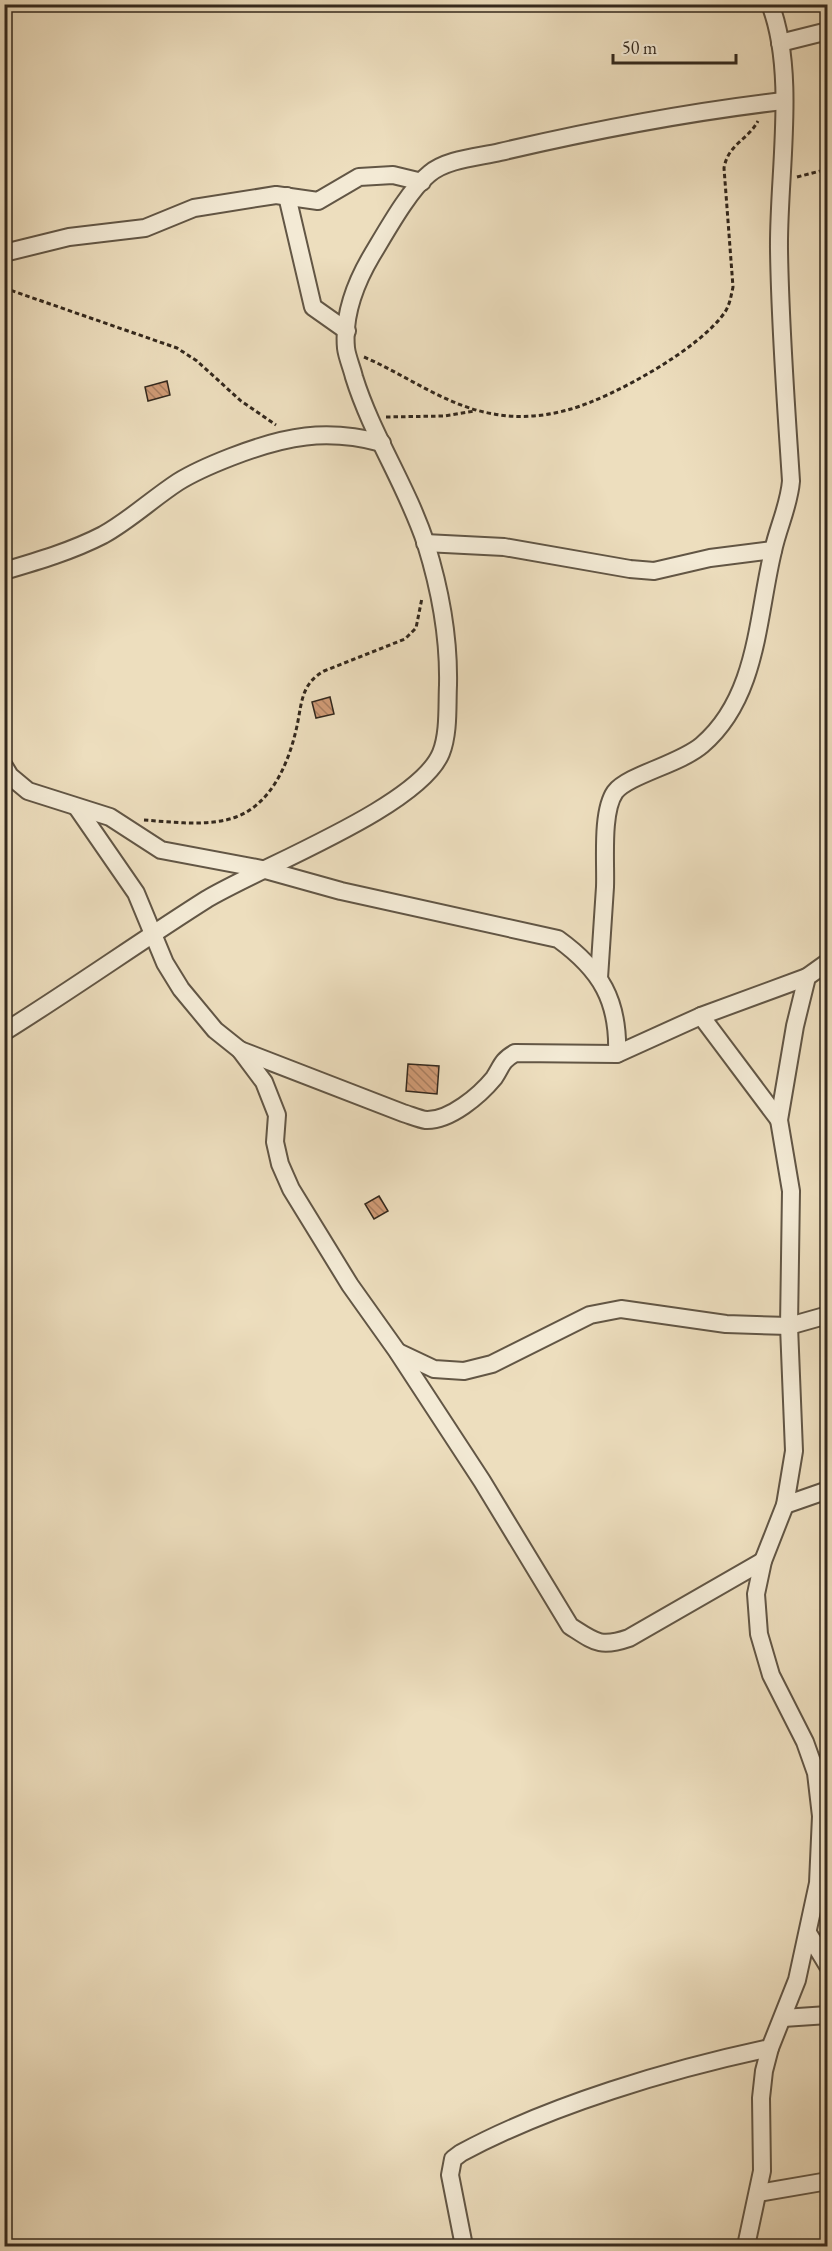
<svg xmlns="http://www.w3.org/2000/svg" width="832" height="2251" viewBox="0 0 832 2251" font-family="'EB Garamond',serif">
<defs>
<pattern id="building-back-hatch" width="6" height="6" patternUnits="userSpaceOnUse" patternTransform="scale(1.5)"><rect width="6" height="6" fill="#d09b76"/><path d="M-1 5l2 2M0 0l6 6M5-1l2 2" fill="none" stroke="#a97e60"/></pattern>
</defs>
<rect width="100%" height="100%" fill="#eddebe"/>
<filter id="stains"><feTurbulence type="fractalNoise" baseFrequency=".00333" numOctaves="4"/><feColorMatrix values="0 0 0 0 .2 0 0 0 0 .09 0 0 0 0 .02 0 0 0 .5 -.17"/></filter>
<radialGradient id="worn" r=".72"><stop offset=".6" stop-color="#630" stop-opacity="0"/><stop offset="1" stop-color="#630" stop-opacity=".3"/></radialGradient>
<g fill="url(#building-back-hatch)" stroke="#33281d" stroke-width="1.5">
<polygon points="167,381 170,395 148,401 145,387"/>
<polygon points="330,697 334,714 316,718 312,702"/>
<polygon points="408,1064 439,1066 437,1094 406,1091"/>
<polygon points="379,1196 388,1211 374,1219 365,1204"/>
</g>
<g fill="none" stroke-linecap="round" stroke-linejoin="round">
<defs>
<g id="minor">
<polyline points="780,43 828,31"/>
<polyline points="287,196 313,307 347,331"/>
<polyline points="4,253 69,237 145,228 194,208 276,195 318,201 359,177 393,175 422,182"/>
<polyline points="425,543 504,547 630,569 654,571 710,558 773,550"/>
<path d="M4,571c34,-10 68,-20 99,-36 27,-15 49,-36 75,-53 16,-10 35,-18 53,-25 54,-21 95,-29 151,-14"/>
<path d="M4,766l6,10 18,15 82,26 51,33 101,19 79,22 217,48c43,31 61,62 59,115"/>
<path d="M78,809l58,84 29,70 16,26 34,41 25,20 24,32 13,33 -2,27 5,22 11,25 59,96 47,66 85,130 88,145c25,16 30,22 59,12l134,-77"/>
<path d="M599,978c2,-30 4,-61 6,-91 1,-24 -4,-75 10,-95 13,-17 65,-28 87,-47 56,-48 55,-128 71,-194 5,-24 16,-45 18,-70 -5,-77 -11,-155 -12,-232 -1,-74 18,-176 -9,-245"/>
<polyline points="701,1016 779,1120"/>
<path d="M4,1032c69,-43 135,-90 203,-133 55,-33 212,-92 234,-146 8,-20 6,-47 7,-68 1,-47 -8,-96 -22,-141 -19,-58 -54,-109 -72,-167 -2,-9 -7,-20 -8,-29 -3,-33 10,-66 26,-93 14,-23 37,-65 57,-81 17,-15 50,-17 71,-22 94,-22 188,-40 283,-51"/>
<path d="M240,1050l163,63c7,2 16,6 23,7 24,1 54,-25 68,-42 8,-12 7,-17 21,-25l102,1 84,-38 106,-39"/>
<polyline points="398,1352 434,1369 464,1371 492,1364 590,1315 621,1309 726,1324 789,1326 828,1315"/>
<polyline points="785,1505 828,1490"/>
<polyline points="808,1933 828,1966"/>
<polyline points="783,2018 828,2015"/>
<polyline points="758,2193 828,2181"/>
<path d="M464,2246l-14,-71 3,-16 8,-6c89,-48 210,-84 309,-105"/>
<polyline points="746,2246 762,2171 761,2098 764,2071 770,2048 797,1980 818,1883 821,1816 816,1773 805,1742 771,1675 759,1634 756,1594 763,1561 785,1505 794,1451 789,1326 791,1191 779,1120 795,1026 807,977 828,962"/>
</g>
</defs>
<use href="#minor" stroke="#625645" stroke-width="20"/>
<g stroke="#33281d" stroke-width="3" stroke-dasharray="4.5 3" stroke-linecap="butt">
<polyline points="797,177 828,169"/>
<polyline points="4,288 177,348 197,361 241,401 276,425"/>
<path d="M364,357c42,18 84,50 130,57 25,5 53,2 77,-5 42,-12 129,-60 154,-97 5,-8 6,-16 8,-25l-9,-119c4,-24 24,-28 34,-47"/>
<polyline points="386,417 444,416 475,411"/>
<path d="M144,820c29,2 65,7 92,-3 38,-14 55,-60 62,-96 4,-22 5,-38 26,-50l81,-32 11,-11 6,-30"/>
</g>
<use href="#minor" stroke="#f3ead5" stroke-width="16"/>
</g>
<rect width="832" height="2251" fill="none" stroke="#eddebe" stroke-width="24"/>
<rect x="6" y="6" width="820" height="2239" fill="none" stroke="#33281d" stroke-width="3"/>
<rect x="12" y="12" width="808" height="2227" fill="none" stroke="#33281d" stroke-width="1.5"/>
<path d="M613 54v9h123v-9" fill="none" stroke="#33281d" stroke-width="3"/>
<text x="622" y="54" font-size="18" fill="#33281d" stroke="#f3ead5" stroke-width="4.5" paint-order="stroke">50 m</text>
<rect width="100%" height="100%" filter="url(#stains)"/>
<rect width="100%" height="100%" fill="url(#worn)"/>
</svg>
